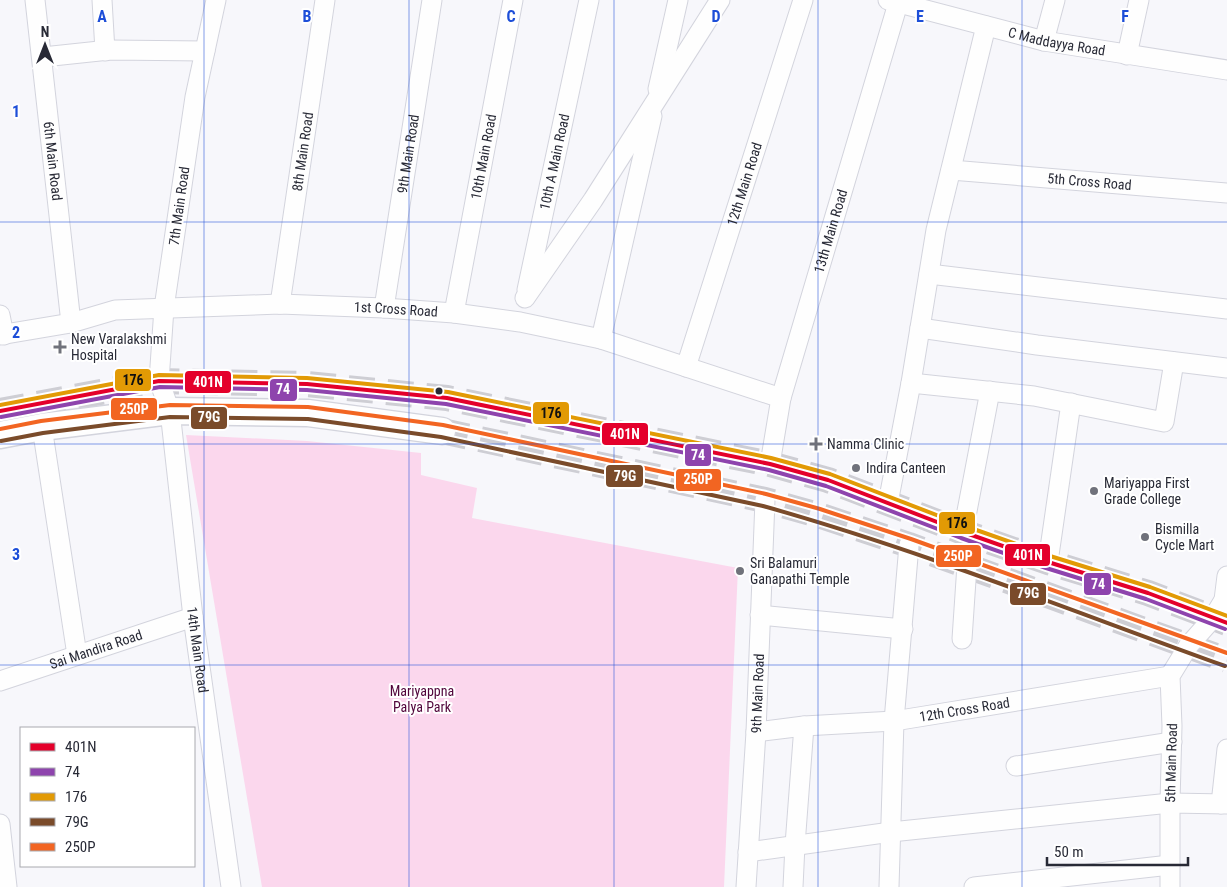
<svg xmlns="http://www.w3.org/2000/svg" width="1227" height="887" viewBox="0 0 1227 887" font-family="'Roboto Condensed',sans-serif">
<rect width="100%" height="100%" fill="#f7f7fb"/>
<polygon fill="#fbd7ed" points="186,435 307,441 421,453 421,475 477,488 472,518 738,568 724,887 262,887"/>
<g fill="none" stroke-linecap="round" stroke-linejoin="round">
<g stroke="#ceced4" stroke-width="26" stroke-dasharray="26 13" stroke-linecap="butt">
<polyline points="0,411 159,381 307,384 447,398 770,464 828,480 963,532 1048,562 1148,593 1227,623"/>
<polyline points="442,431 765,500 818,515 909,545 1227,660"/>
</g>
<defs>
<g id="street">
<path id="s1" d="M35,0l36,323"/>
<polyline points="102,0 105,51"/>
<path id="s2" d="M216,0l-21,97 -31,211 -5,73 11,30 23,206 38,270"/>
<path id="s3" d="M888,0l156,41 183,29"/>
<polyline points="1044,41 1055,0"/>
<polyline points="1127,55 1139,0"/>
<polyline points="43,57 109,50 205,51"/>
<polyline points="658,89 678,0"/>
<path id="s4" d="M951,170l276,23"/>
<polyline points="929,274 1227,309"/>
<path id="s5" d="M527,290l62,-290"/>
<polyline points="525,298 593,200 720,0"/>
<path id="s6" d="M280,304l45,-304"/>
<path id="s7" d="M384,308l48,-308"/>
<path id="s8" d="M454,313l59,-313"/>
<polyline points="0,315 4,335"/>
<polyline points="920,328 1037,345 1227,368"/>
<path id="s9" d="M0,335l71,-12 44,-13 165,-6 104,4 70,5 66,9 81,17 180,59"/>
<polyline points="601,339 652,116"/>
<path id="s10" d="M686,367l117,-367"/>
<polyline points="911,383 1034,396 1164,422 1174,362"/>
<polyline points="42,427 77,655"/>
<path id="s11" d="M770,464l11,-66 118,-398"/>
<polyline points="888,503 911,383 936,230 986,26"/>
<polyline points="963,532 990,391"/>
<polyline points="1048,562 1071,403"/>
<polyline points="1224,600 1227,576"/>
<polyline points="760,615 903,629"/>
<polyline points="962,639 967,565"/>
<path id="s12" d="M0,681l193,-64"/>
<path id="s13" d="M756,732l48,-6 90,-5 276,-45"/>
<polyline points="1016,766 1172,742"/>
<polyline points="1221,804 1227,749"/>
<polyline points="0,824 7,887"/>
<polyline points="748,852 891,832 1170,803 1227,804"/>
<path id="s14" d="M746,887l10,-155 9,-232"/>
<polyline points="793,887 795,845 804,726"/>
<polyline points="889,887 894,721 909,545"/>
<polyline points="974,887 1170,865"/>
<path id="s15" d="M1170,887v-84l2,-77 -2,-50 19,-31 24,-27 11,-18h3"/>
</g>
<polyline id="secondary" points="0,435 42,427 170,411 308,413 442,431"/>
</defs>
<use href="#street" stroke="#d3d4dd" stroke-width="21"/>
<use href="#secondary" stroke="#d3d4dd" stroke-width="29"/>
<use href="#street" stroke="#fefefe" stroke-width="19"/>
<use href="#secondary" stroke="#fefefe" stroke-width="26"/>
<defs>
<polyline id="bus-1" points="0,411 159,381 307,384 447,398 770,464 828,480 963,532 1048,562 1148,593 1227,623"/>
<polyline id="bus-2" points="1,417 160,387 307,390 446,404 769,470 826,486 961,538 1046,568 1146,599 1225,629"/>
<polyline id="bus-3" points="0,405 159,375 307,378 448,392 771,458 830,474 965,526 1050,556 1150,587 1227,616"/>
<path id="bus-4" d="M1,441l42,-8 127,-16 138,2 133,18 322,69c157,44 309,105 462,160"/>
<polyline id="bus-5" points="0,429 41,421 170,405 308,407 443,425 766,494 820,509 911,539 1227,653"/>
</defs>
<use href="#bus-1" stroke="#fff" stroke-width="8"/>
<use href="#bus-2" stroke="#fff" stroke-width="8"/>
<use href="#bus-3" stroke="#fff" stroke-width="8"/>
<use href="#bus-4" stroke="#fff" stroke-width="8"/>
<use href="#bus-5" stroke="#fff" stroke-width="8"/>
<use href="#bus-1" stroke="#e4002b" stroke-width="4"/>
<use href="#bus-2" stroke="#8e44ad" stroke-width="4"/>
<use href="#bus-3" stroke="#e29a05" stroke-width="4"/>
<use href="#bus-4" stroke="#7a4b2a" stroke-width="4"/>
<use href="#bus-5" stroke="#f26522" stroke-width="4"/>
</g>
<path fill="none" stroke="#1d4ed8" stroke-width="1" stroke-opacity="0.55" d="M204,0v887M409,0v887M614,0v887M818,0v887M1022,0v887M0,222h1227M0,444h1227M0,665h1227"/>
<g fill="#70727b" stroke="#fff" stroke-width="2">
<path d="M57.5 339.5h5v5h5v5h-5v5h-5v-5h-5v-5h5z"/>
<path d="M813.5 436.5h5v5h5v5h-5v5h-5v-5h-5v-5h5z"/>
<circle cx="856" cy="468" r="5"/>
<circle cx="1094" cy="491" r="5"/>
<circle cx="1145" cy="537" r="5"/>
<circle cx="740" cy="571" r="5"/>
</g>
<circle fill="#282a36" stroke="#fff" stroke-width="2" cx="439" cy="391" r="4.5"/>
<g text-anchor="middle" stroke-width="4" stroke-linejoin="round" paint-order="stroke">
<g font-size="14" fill="#282a36" stroke="#fff">
<text dy="5" stroke="none"><textPath href="#s3" startOffset="174">C Maddayya Road</textPath></text>
<text dy="5" stroke="none"><textPath href="#s6" startOffset="154">8th Main Road</textPath></text>
<text dy="5" stroke="none"><textPath href="#s7" startOffset="156">9th Main Road</textPath></text>
<text dy="5" stroke="none"><textPath href="#s8" startOffset="159">10th Main Road</textPath></text>
<text dy="5" stroke="none"><textPath href="#s1" startOffset="162">6th Main Road</textPath></text>
<text dy="5" stroke="none"><textPath href="#s5" startOffset="131">10th A Main Road</textPath></text>
<text dy="5" stroke="none"><textPath href="#s4" startOffset="139">5th Cross Road</textPath></text>
<text dy="5" stroke="none"><textPath href="#s10" startOffset="192">12th Main Road</textPath></text>
<text transform="translate(179 206) rotate(-82)" y="5">7th Main Road</text>
<text dy="5" stroke="none"><textPath href="#s11" startOffset="241">13th Main Road</textPath></text>
<text dy="5" stroke="none"><textPath href="#s9" startOffset="399">1st Cross Road</textPath></text>
<text dy="5" stroke="none"><textPath href="#s12" startOffset="101">Sai Mandira Road</textPath></text>
<text dy="5" stroke="none"><textPath href="#s2" startOffset="658">14th Main Road</textPath></text>
<text dy="5" stroke="none"><textPath href="#s14" startOffset="194">9th Main Road</textPath></text>
<text dy="5" stroke="none"><textPath href="#s13" startOffset="210">12th Cross Road</textPath></text>
<text dy="5" stroke="none"><textPath href="#s15" startOffset="124">5th Main Road</textPath></text>
</g>
<g font-size="14" fill="#282a36" stroke="#fff" text-anchor="start">
<text x="71" y="344">New Varalakshmi<tspan x="71" dy="16">Hospital</tspan></text>
<text x="827" y="449">Namma Clinic</text>
<text x="866" y="473">Indira Canteen</text>
<text x="1104" y="488">Mariyappa First<tspan x="1104" dy="16">Grade College</tspan></text>
<text x="1155" y="534">Bismilla<tspan x="1155" dy="16">Cycle Mart</tspan></text>
<text x="750" y="568">Sri Balamuri<tspan x="750" dy="16">Ganapathi Temple</tspan></text>
</g>
<g font-size="14" fill="#51053b" stroke="#fff">
<text x="422" y="696">Mariyappna<tspan x="422" dy="16">Palya Park</tspan></text>
</g>
</g>
<g font-size="16" text-anchor="middle" font-weight="bold" fill="#1d4ed8" stroke="#fff" stroke-width="4" stroke-linejoin="round" paint-order="stroke">
<text x="102" y="22">A</text>
<text x="307" y="22">B</text>
<text x="511" y="22">C</text>
<text x="716" y="22">D</text>
<text x="920" y="22">E</text>
<text x="1125" y="22">F</text>
<text x="16" y="117">1</text>
<text x="16" y="338">2</text>
<text x="16" y="560">3</text>
</g>
<g stroke="#fff" stroke-width="2">
<rect x="114" y="368" width="38" height="24" rx="5" fill="#e29a05"/>
<rect x="184" y="370" width="48" height="24" rx="5" fill="#e4002b"/>
<rect x="269" y="378" width="29" height="24" rx="5" fill="#8e44ad"/>
<rect x="110" y="397" width="48" height="24" rx="5" fill="#f26522"/>
<rect x="532" y="401" width="38" height="24" rx="5" fill="#e29a05"/>
<rect x="190" y="406" width="38" height="24" rx="5" fill="#7a4b2a"/>
<rect x="601" y="422" width="48" height="24" rx="5" fill="#e4002b"/>
<rect x="684" y="443" width="28" height="24" rx="5" fill="#8e44ad"/>
<rect x="605" y="464" width="39" height="24" rx="5" fill="#7a4b2a"/>
<rect x="675" y="468" width="47" height="24" rx="5" fill="#f26522"/>
<rect x="938" y="511" width="38" height="24" rx="5" fill="#e29a05"/>
<rect x="1004" y="543" width="47" height="24" rx="5" fill="#e4002b"/>
<rect x="935" y="544" width="47" height="24" rx="5" fill="#f26522"/>
<rect x="1083" y="572" width="29" height="24" rx="5" fill="#8e44ad"/>
<rect x="1009" y="582" width="38" height="24" rx="5" fill="#7a4b2a"/>
</g>
<g font-size="14" text-anchor="middle" font-weight="bold" fill="#fff">
<text x="208" y="387">401N</text>
<text x="283" y="394">74</text>
<text x="134" y="414">250P</text>
<text x="209" y="422">79G</text>
<text x="625" y="439">401N</text>
<text x="698" y="460">74</text>
<text x="625" y="481">79G</text>
<text x="698" y="484">250P</text>
<text x="1028" y="560">401N</text>
<text x="958" y="561">250P</text>
<text x="1098" y="589">74</text>
<text x="1028" y="598">79G</text>
</g>
<g font-size="14" text-anchor="middle" font-weight="bold" fill="#111">
<text x="133" y="385">176</text>
<text x="551" y="418">176</text>
<text x="957" y="528">176</text>
</g>
<rect x="20" y="727" width="175" height="140" fill="#ffffff" stroke="#a9aaaf"/>
<rect x="30" y="743" width="25" height="8" fill="#e4002b" stroke="#a9aaaf"/>
<text x="65" y="752" font-size="15" fill="#282a36">401N</text>
<rect x="30" y="768" width="25" height="8" fill="#8e44ad" stroke="#a9aaaf"/>
<text x="65" y="777" font-size="15" fill="#282a36">74</text>
<rect x="30" y="793" width="25" height="8" fill="#e29a05" stroke="#a9aaaf"/>
<text x="65" y="802" font-size="15" fill="#282a36">176</text>
<rect x="30" y="818" width="25" height="8" fill="#7a4b2a" stroke="#a9aaaf"/>
<text x="65" y="827" font-size="15" fill="#282a36">79G</text>
<rect x="30" y="843" width="25" height="8" fill="#f26522" stroke="#a9aaaf"/>
<text x="65" y="852" font-size="15" fill="#282a36">250P</text>
<g transform="translate(45 45)" stroke="#ffffff" stroke-width="4" paint-order="stroke">
<path d="M0-4L9 19L0 12L-9 19Z" fill="#282a36"/>
<text y="-8" font-size="14" font-weight="bold" text-anchor="middle" fill="#282a36">N</text>
</g>
<path d="M1047 857v8h141v-8" fill="none" stroke="#282a36" stroke-width="2.5"/>
<text x="1054" y="857" font-size="15" fill="#282a36" stroke="#ffffff" stroke-width="4" paint-order="stroke">50 m</text>
</svg>
